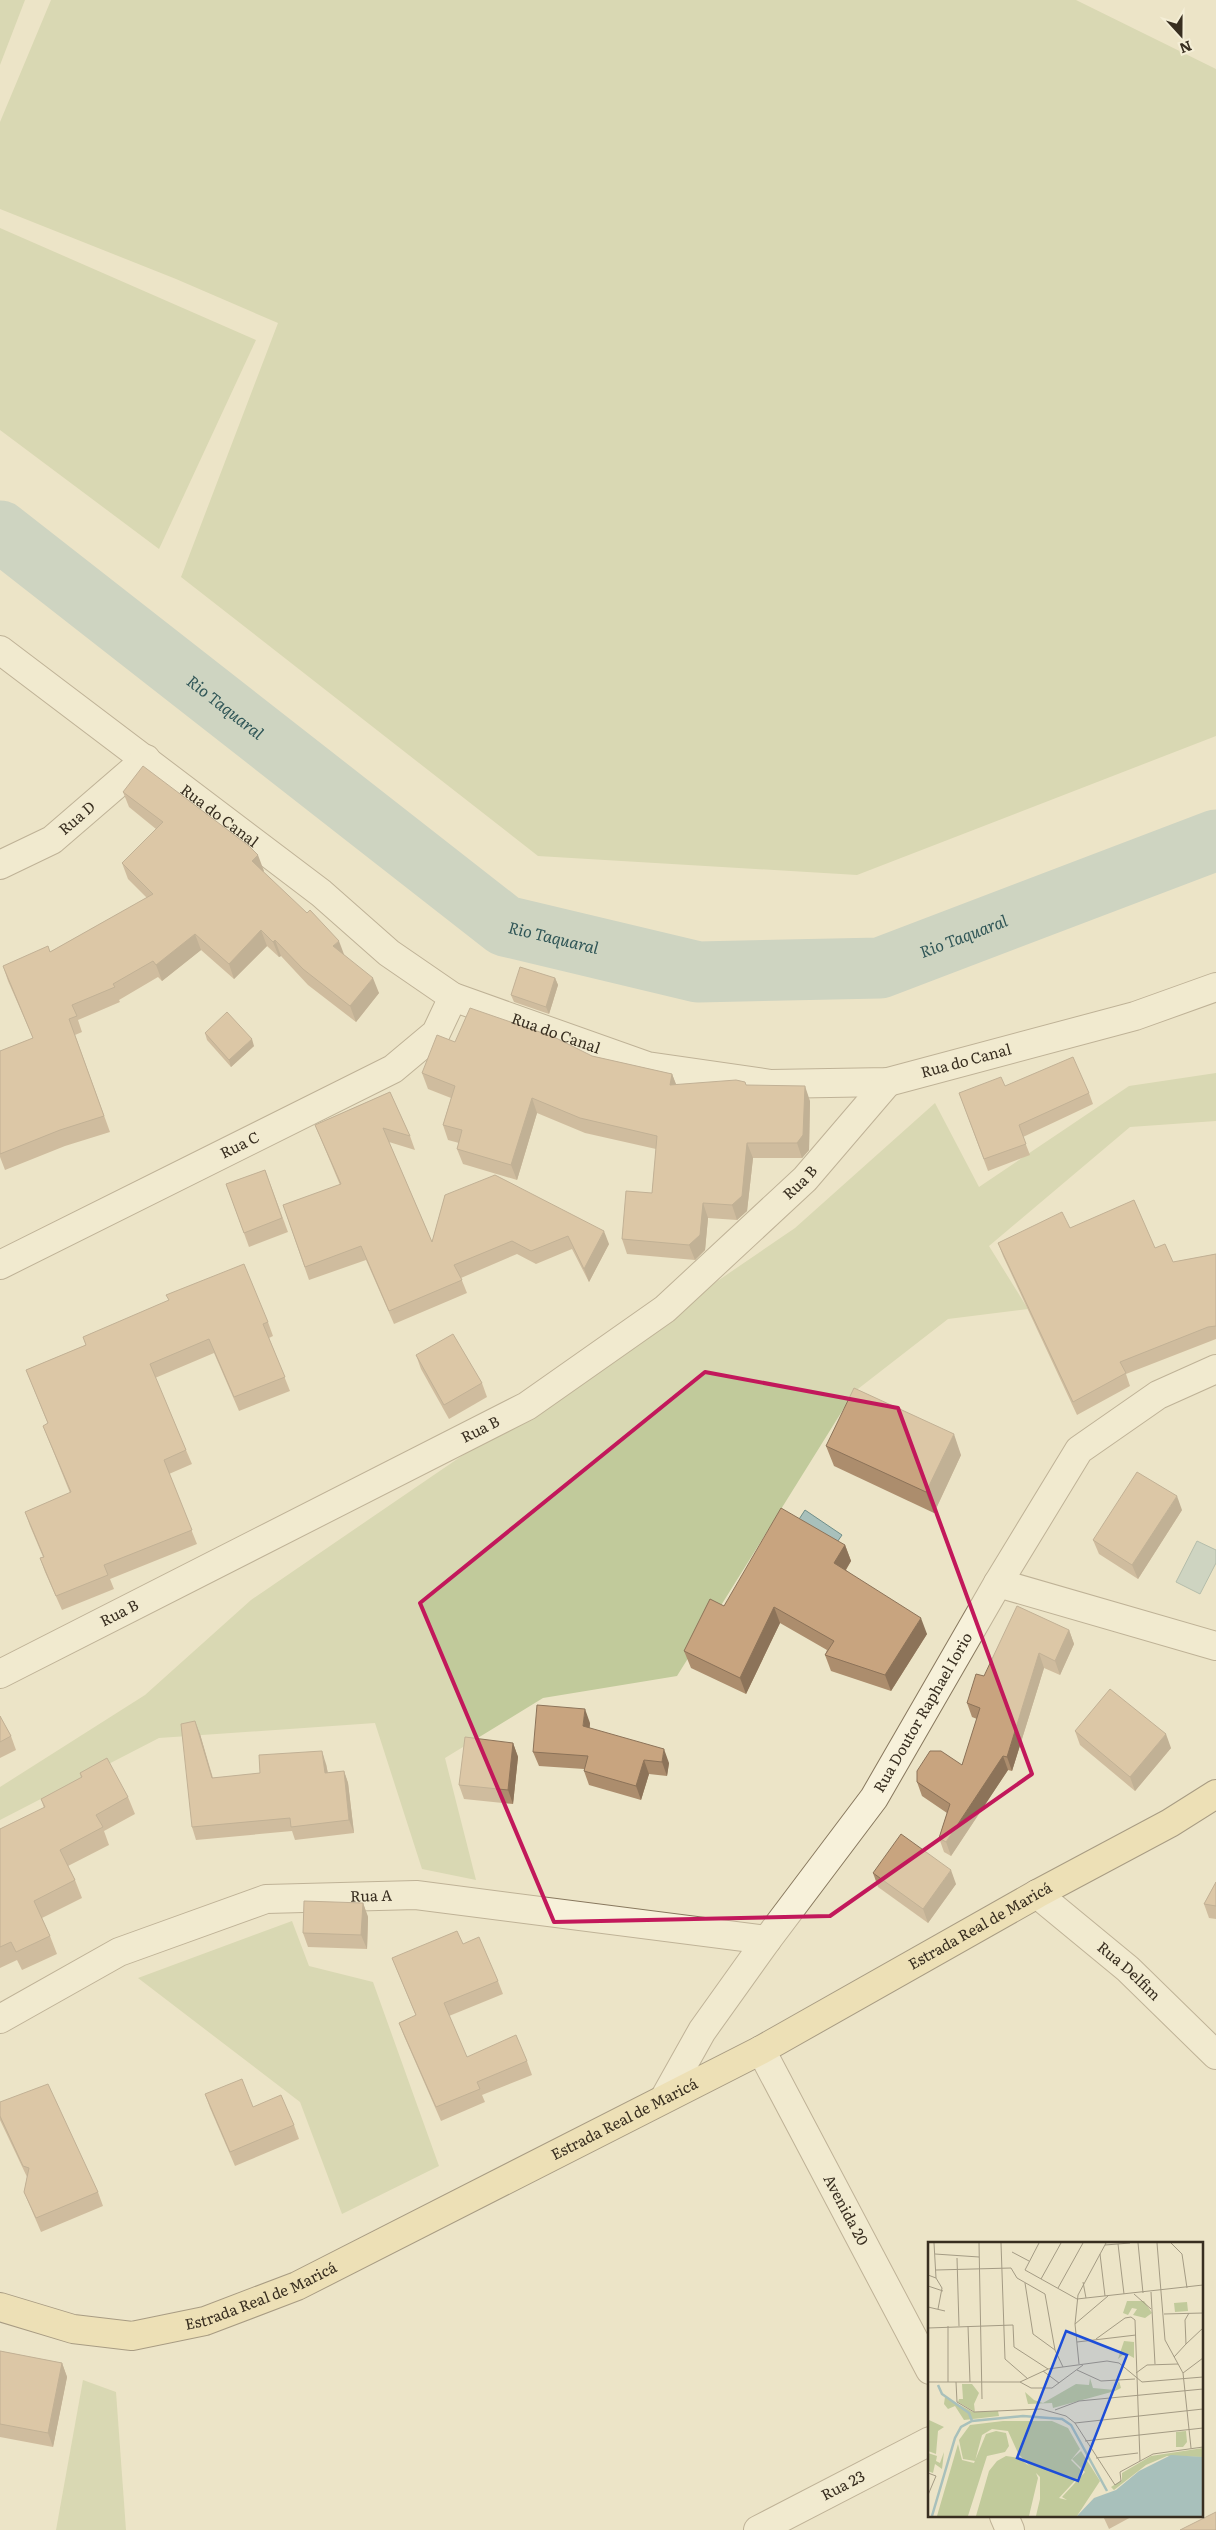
<svg xmlns="http://www.w3.org/2000/svg" width="1216" height="2530" viewBox="0 0 1216 2530" font-family="Literata,serif">
<rect width="100%" height="100%" fill="#ece4c7"/>
<g fill="#c1ca9b">
<polygon points="0,0 25,0 0,65"/>
<polygon points="51,0 1076,0 1216,69 1216,736 857,875 538,856 181,577 278,323 176,279 0,209 0,122"/>
<polygon points="0,228 256,340 159,549 0,430"/>
<polygon points="1216,1073 1216,1121 1130,1127 989,1246 1028,1309 948,1319 854,1392 677,1676 543,1698 445,1758 476,1880 422,1869 375,1723 159,1738 0,1820 0,1787 145,1695 251,1600 795,1228 935,1103 979,1187 1129,1086"/>
<polygon points="292,1921 309,1966 373,1982 439,2166 342,2214 300,2102 138,1978"/>
<polygon points="83,2380 116,2392 126,2530 56,2530"/>
</g>
<g fill="#a8c0bb" stroke="#6f8e89">
<polygon points="805,1510 842,1535 831,1551 794,1527"/>
<polygon points="1197,1541 1216,1550 1216,1563 1200,1594 1176,1582"/>
</g>
<g fill="none" stroke-linecap="round" stroke-linejoin="round">
<path stroke="#a8c0bb" stroke-width="61" id="s1" d="M0,531l505,395 193,46 182,-4 336,-128"/>
<defs>
<g id="minor">
<path id="s2" d="M0,650l321,243 68,60 64,44 194,69 124,18 117,-2 247,-66 81,-29"/>
<path id="s3" d="M0,865l52,-25 94,-81"/>
<path id="s4" d="M0,1265l393,-196 43,-36 17,-36"/>
<polyline points="998,1583 1216,1646"/>
<path id="s5" d="M0,1674l527,-268 138,-97 140,-130 83,-97"/>
<path id="s6" d="M1037,1894l91,75 88,86"/>
<path id="s7" d="M0,2019l119,-67 147,-53 150,-4 351,45"/>
<path id="s8" d="M761,2050l169,320"/>
<path id="s9" d="M665,2097l37,-66 65,-91 107,-142 124,-215 81,-133 79,-55 58,-26"/>
<polyline points="1004,2516 1010,2530"/>
<path id="s10" d="M758,2530l172,-89"/>
</g>
<g id="major">
<path id="s11" d="M0,2307l73,22 59,7 73,-15 92,-35 464,-236 276,-156 133,-71 46,-29"/>
</g>
</defs>
<use href="#minor" stroke="#87775d" stroke-width="30"/>
<use href="#major" stroke="#554531" stroke-width="30"/>
<use href="#minor" stroke="#f7f1da" stroke-width="28"/>
<use href="#major" stroke="#eddca2" stroke-width="28"/>
</g>
<g fill="#ac8d6d">
<polygon points="123,792 264,871 263,872 344,955 379,993 356,1022 308,985 281,956 279,957 267,946 234,979 201,950 162,981 158,977 119,1000 120,1002 78,1020 82,1032 75,1035 110,1132 65,1146 5,1170 0,1157 0,1051 33,1038 8,981 3,966 50,952 147,898 128,879 122,863 156,829 129,807"/>
<polygon points="555,978 558,985 549,1014 514,1002 511,995"/>
<polygon points="205,1033 254,1046 231,1067 207,1040"/>
<polygon points="592,1056 672,1074 676,1085 747,1085 810,1101 809,1150 802,1158 753,1158 747,1211 737,1220 708,1218 705,1250 695,1260 627,1254 622,1239 652,1193 656,1149 585,1133 537,1113 517,1180 463,1164 457,1149 459,1143 448,1140 443,1125 451,1098 428,1089 422,1073"/>
<polygon points="1005,1086 1089,1093 1093,1104 1023,1137 1030,1155 988,1171 959,1093"/>
<polygon points="390,1092 410,1136 415,1150 389,1142 432,1242 445,1195 609,1244 589,1282 572,1249 536,1264 517,1254 461,1278 467,1293 394,1324 366,1260 309,1280 283,1205 340,1185 315,1125"/>
<polygon points="265,1170 288,1232 249,1247 226,1184"/>
<polygon points="1070,1228 1155,1248 1173,1262 1216,1254 1216,1339 1126,1374 1130,1386 1077,1415 1003,1256 998,1243"/>
<polygon points="268,1322 273,1336 269,1338 290,1391 239,1411 214,1353 155,1378 186,1450 192,1464 169,1474 197,1544 110,1579 114,1589 62,1610 45,1572 40,1558 43,1557 30,1526 25,1512 70,1493 43,1426 48,1424 26,1370 86,1345 83,1337"/>
<polygon points="416,1355 482,1383 487,1397 449,1419 421,1369"/>
<polygon points="826,1446 961,1455 934,1513 834,1466"/>
<polygon points="1182,1510 1138,1579 1099,1554 1093,1540"/>
<polygon points="845,1545 851,1561 846,1570 927,1634 891,1691 831,1671 825,1655 827,1650 780,1623 746,1694 691,1668 684,1651 724,1606"/>
<polygon points="1069,1630 1074,1644 1060,1675 1044,1668 1012,1771 1008,1770 951,1856 944,1852 939,1838 947,1813 922,1796 917,1782 962,1765 977,1719 972,1717 967,1703 984,1676"/>
<polygon points="0,1716 11,1736 16,1750 0,1758"/>
<polygon points="590,1723 589,1728 669,1763 667,1776 649,1774 641,1800 589,1785 584,1771 584,1769 539,1766 533,1752"/>
<polygon points="1075,1731 1171,1748 1135,1791 1080,1745"/>
<polygon points="200,1734 213,1778 260,1773 326,1764 328,1773 344,1771 348,1783 354,1833 295,1840 292,1831 196,1840 192,1827"/>
<polygon points="513,1743 518,1757 513,1804 464,1799 459,1785"/>
<polygon points="80,1773 128,1797 135,1814 104,1831 109,1845 68,1866 75,1880 82,1898 42,1918 50,1936 57,1954 22,1970 17,1960 0,1968 0,1829 44,1808 41,1799 81,1778"/>
<polygon points="873,1873 956,1884 928,1923 878,1887"/>
<polygon points="1216,1882 1216,1919 1209,1918 1204,1904"/>
<polygon points="363,1903 368,1917 367,1949 308,1947 303,1933"/>
<polygon points="463,1944 498,1981 503,1994 449,2016 467,2057 527,2061 532,2075 482,2095 485,2102 441,2121 404,2036 399,2023 416,2016 392,1958"/>
<polygon points="205,2094 253,2107 294,2125 299,2139 235,2166 210,2108"/>
<polygon points="0,2102 98,2192 103,2206 41,2232 24,2192 27,2177 0,2120"/>
<polygon points="0,2351 62,2363 67,2377 53,2447 0,2437"/>
<polygon points="1103,2516 1133,2516 1109,2529"/>
</g>
<g fill="#8c7359">
<polygon points="258,855 264,871 258,877 252,861"/>
<polygon points="261,930 267,946 234,979 229,964"/>
<polygon points="195,934 201,950 162,981 156,965"/>
<polygon points="275,940 281,956 279,957 273,942"/>
<polygon points="339,941 345,957 333,946"/>
<polygon points="373,978 379,993 356,1022 350,1006"/>
<polygon points="555,978 558,985 549,1014 546,1007"/>
<polygon points="252,1039 254,1046 231,1067 229,1060"/>
<polygon points="672,1074 678,1089 670,1085"/>
<polygon points="805,1086 810,1101 809,1150 802,1158 797,1143"/>
<polygon points="532,1098 537,1113 517,1180 511,1165"/>
<polygon points="747,1143 753,1158 747,1211 737,1220 732,1205"/>
<polygon points="703,1203 708,1218 705,1250 695,1260 689,1245"/>
<polygon points="604,1231 609,1244 589,1282 584,1269"/>
<polygon points="954,1434 961,1455 934,1513 926,1492"/>
<polygon points="1177,1496 1182,1510 1138,1579 1132,1565"/>
<polygon points="845,1545 851,1561 840,1579 834,1563"/>
<polygon points="774,1607 780,1623 746,1694 740,1678"/>
<polygon points="921,1618 927,1634 891,1691 885,1675"/>
<polygon points="1069,1630 1074,1644 1060,1675 1055,1661"/>
<polygon points="1039,1653 1044,1668 1012,1771 1007,1757"/>
<polygon points="585,1709 590,1723 589,1740 583,1726"/>
<polygon points="195,1721 200,1734 216,1791 212,1778"/>
<polygon points="1166,1734 1171,1748 1135,1791 1130,1777"/>
<polygon points="513,1743 518,1757 513,1804 508,1790"/>
<polygon points="664,1749 669,1763 667,1776 662,1762"/>
<polygon points="322,1751 326,1764 330,1785 325,1773"/>
<polygon points="1003,1756 1008,1770 951,1856 946,1842"/>
<polygon points="644,1760 649,1774 641,1800 636,1786"/>
<polygon points="344,1771 348,1783 354,1833 349,1820"/>
<polygon points="951,1870 956,1884 928,1923 923,1909"/>
<polygon points="363,1903 368,1917 367,1949 361,1935"/>
<polygon points="62,2363 67,2377 53,2447 48,2433"/>
</g>
<g fill="#c8a47f" stroke="#8c7359">
<polygon points="143,766 249,846 258,855 252,861 307,913 310,910 339,941 333,946 373,978 350,1006 303,969 275,940 273,942 261,930 229,964 195,934 156,965 153,961 113,984 115,987 72,1005 77,1016 69,1019 104,1116 60,1130 0,1154 0,1051 33,1038 3,966 48,946 50,952 153,894 122,863 163,822 123,792"/>
<polygon points="520,967 555,978 546,1007 511,995"/>
<polygon points="470,1008 554,1037 592,1056 672,1074 670,1085 736,1080 745,1082 746,1085 805,1086 803,1135 797,1143 747,1143 742,1196 732,1205 703,1203 700,1235 689,1245 622,1239 626,1191 652,1193 657,1136 580,1118 532,1098 511,1165 457,1149 462,1130 443,1125 455,1086 422,1073 437,1035 455,1042"/>
<polygon points="227,1012 252,1039 229,1060 205,1033"/>
<polygon points="1073,1057 1089,1093 1019,1125 1026,1144 984,1159 959,1093 1001,1077 1005,1086"/>
<polygon points="390,1092 410,1136 383,1128 432,1242 445,1195 495,1175 604,1231 584,1269 568,1236 531,1251 512,1241 454,1265 462,1280 389,1311 361,1246 305,1267 283,1205 341,1184 315,1125"/>
<polygon points="265,1170 282,1218 244,1233 226,1184"/>
<polygon points="1134,1200 1155,1248 1165,1244 1173,1262 1216,1254 1216,1326 1208,1327 1120,1362 1126,1373 1073,1402 998,1243 1062,1212 1070,1228"/>
<polygon points="244,1264 268,1322 263,1324 285,1377 234,1397 209,1339 150,1364 186,1450 164,1460 192,1530 104,1565 108,1575 56,1596 40,1558 44,1557 25,1512 71,1492 43,1426 48,1423 26,1370 86,1345 83,1337 169,1300 166,1295"/>
<polygon points="453,1334 482,1383 444,1405 416,1355"/>
<polygon points="854,1388 954,1434 926,1492 826,1446"/>
<polygon points="1137,1472 1177,1496 1132,1565 1093,1540"/>
<polygon points="781,1508 845,1545 834,1563 921,1618 885,1675 825,1655 834,1641 774,1607 740,1678 684,1651 710,1599 724,1606"/>
<polygon points="1017,1606 1069,1630 1055,1661 1039,1653 1007,1757 1003,1756 946,1842 939,1838 950,1804 917,1782 917,1771 930,1751 941,1751 962,1765 980,1708 967,1703 976,1674 984,1676"/>
<polygon points="1110,1689 1166,1734 1130,1777 1075,1731"/>
<polygon points="537,1705 585,1709 583,1726 664,1749 662,1762 644,1760 636,1786 584,1771 588,1756 533,1752"/>
<polygon points="0,1716 11,1736 0,1742"/>
<polygon points="195,1721 212,1778 260,1773 259,1755 322,1751 325,1773 344,1771 349,1820 291,1827 290,1818 192,1827 181,1724"/>
<polygon points="465,1737 513,1743 508,1790 459,1785"/>
<polygon points="107,1758 128,1797 96,1815 103,1827 60,1850 75,1880 34,1901 50,1936 16,1952 11,1942 0,1947 0,1829 45,1807 41,1799 82,1777 80,1773"/>
<polygon points="901,1834 951,1870 923,1909 873,1873"/>
<polygon points="1216,1882 1216,1906 1204,1904"/>
<polygon points="304,1901 363,1903 361,1935 303,1933"/>
<polygon points="457,1931 463,1944 479,1937 498,1981 444,2003 467,2057 516,2035 527,2061 477,2082 480,2089 436,2107 399,2023 416,2015 392,1958"/>
<polygon points="242,2079 253,2107 281,2095 294,2125 230,2152 205,2094"/>
<polygon points="48,2084 98,2192 36,2218 24,2192 29,2168 23,2166 0,2116 0,2102"/>
<polygon points="0,2351 62,2363 48,2433 0,2424"/>
<polygon points="1216,2512 1216,2530 1180,2530"/>
</g>
<path d="M0 0H1216V2530H0ZM705,1372l193,36 134,366 -202,142 -276,6 -134,-319z" fill="#ece4c7" fill-opacity=".55" fill-rule="evenodd"/>
<path fill="none" stroke="#c2185b" stroke-width="4" stroke-linejoin="round" d="M705,1372l193,36 134,366 -202,142 -276,6 -134,-319z"/>
<g text-anchor="middle" stroke-width="5" stroke-linejoin="round" paint-order="stroke">
<g font-size="15" fill="#382e20" stroke="#f4eed6">
<text dy="5" stroke="none"><textPath href="#s2" startOffset="275">Rua do Canal</textPath></text>
<text dy="5" stroke="none"><textPath href="#s3" startOffset="91">Rua D</textPath></text>
<text dy="5" stroke="none"><textPath href="#s2" startOffset="680">Rua do Canal</textPath></text>
<text dy="5" stroke="none"><textPath href="#s2" startOffset="1100">Rua do Canal</textPath></text>
<text dy="5" stroke="none"><textPath href="#s4" startOffset="268">Rua C</textPath></text>
<text dy="5" stroke="none"><textPath href="#s5" startOffset="945">Rua B</textPath></text>
<text dy="5" stroke="none"><textPath href="#s5" startOffset="539">Rua B</textPath></text>
<text dy="5" stroke="none"><textPath href="#s5" startOffset="134">Rua B</textPath></text>
<text dy="5" stroke="none"><textPath href="#s9" startOffset="464">Rua Doutor Raphael Iorio</textPath></text>
<text dy="5" stroke="none"><textPath href="#s7" startOffset="398">Rua A</textPath></text>
<text dy="5" stroke="none"><textPath href="#s11" startOffset="1081">Estrada Real de Maricá</textPath></text>
<text dy="5" stroke="none"><textPath href="#s6" startOffset="120">Rua Delfim</textPath></text>
<text dy="5" stroke="none"><textPath href="#s11" startOffset="676">Estrada Real de Maricá</textPath></text>
<text dy="5" stroke="none"><textPath href="#s8" startOffset="181">Avenida 20</textPath></text>
<text dy="5" stroke="none"><textPath href="#s11" startOffset="271">Estrada Real de Maricá</textPath></text>
<text dy="5" stroke="none"><textPath href="#s10" startOffset="96">Rua 23</textPath></text>
</g>
<g font-size="16" font-style="italic" fill="#305657" stroke="#f4eed6">
<text dy="6" stroke="none"><textPath href="#s1" startOffset="286">Rio Taquaral</textPath></text>
<text dy="6" stroke="none"><textPath href="#s1" startOffset="1111">Rio Taquaral</textPath></text>
<text dy="6" stroke="none"><textPath href="#s1" startOffset="691">Rio Taquaral</textPath></text>
</g>
</g>
<g transform="translate(928 2242)">
<rect width="275" height="275" fill="#ece4c7"/>
<path d="M199,59h17l8,12 -7,5 -12,-3 4,-6 -5,-1 -4,7 -5,-2zM259,60l1,9 -13,1 -1,-9zM196,99l10,1v16l-9,-5 -7,6zM162,136l3,10 22,2 4,-9 2,7 -6,3 -62,17 -1,-5 -24,1 -3,-12 9,8 9,3 33,-19 13,1zM34,142h10l7,9 -5,11 1,8 -17,-10 1,-3h4zM17,155l28,15 25,-1 1,5 -35,4 -9,-14 -7,3 -4,-5zM1,178l15,7 -6,4 -2,23 -8,-3zM75,179h49l16,7 12,21 -9,11 12,12 -24,26 8,2 -5,-3 23,-25 -13,-13 9,-8 19,30 -23,35h-41l4,-17v-22l-4,-4 2,5 -9,38h-53l13,-45 8,-10 9,-5 13,2 10,8 -11,-13 -10,-22 -16,-2 -10,6 -7,26 -12,-2 -4,-19 11,-15zM68,189l10,2 3,13 -4,6 -18,4 -19,60h-31l21,-72 4,16 12,3 12,-29zM258,189l1,11 -4,5h-7v-15zM275,206v9l-36,-1 -21,9 -32,25 -3,-3 11,-7v-7l29,-17zM16,210l-2,17 -7,-5 -2,9 -5,-2v-18l9,3 -1,5 4,2z" fill="#c1ca9b"/>
<path d="M243,213l32,2v59h-126l17,-18 22,-8 23,-19z" fill="#a8c0bb"/>
<path fill="none" stroke="#a8c0bb" stroke-width="2.5" d="M10,143l4,9 27,19 3,8M4,274l23,-78 6,-11 11,-6 51,-5 39,3 9,6 36,66"/>
<path fill="none" stroke="#a49b84" stroke-width="1" d="M6,1l2,35M51,1l3,156M73,1l4,116 23,20M111,1l-14,27 52,29 126,-14M210,1l5,50M229,1l8,97 18,33 8,75M243,1l11,11 5,34M190,2l6,50M177,3l25,-2M84,10l17,9M7,12l44,3M172,12l5,42M29,16l2,68M8,28l75,-2 6,10 28,16 10,56M0,33l8,3 6,10 -4,21M113,37l20,-36M155,40l3,16M97,41l8,51 22,16 8,17M0,44l15,5M130,46l25,-45M223,50l4,72M206,52l17,15M0,65l17,4M236,72l39,-1M147,82l33,-28M20,84v56M40,84l2,56M0,86l85,-3 1,22 34,22M168,97l29,-21 6,-1 4,3 5,141M149,100l59,-7M258,102l17,-16M246,115l12,-13 -1,-24 4,-7M151,122l-4,-40 3,-29 28,-52M149,128l24,11 34,-2M115,129l16,12M208,131l11,-8 31,-1M255,131l20,-15M0,140h92l28,-13 59,-8 12,2 23,19 61,-5M28,140l1,20 17,10 67,-3 25,7 9,7 40,62 6,-4 -1,-9 33,-18 50,-7M92,140l11,6h21l31,-23M127,168l24,-9 124,-12M147,181l128,-14M157,199l118,-13M168,216l42,-5M0,231l8,3 -8,19"/>
<path fill="#1d4ed8" fill-opacity="0.15" stroke="#1d4ed8" stroke-width="2.5" d="M138,89l61,24 -49,126 -61,-23z"/>
<rect width="275" height="275" fill="none" stroke="#382e20" stroke-width="2.5"/>
</g>
<g transform="translate(1181 35) rotate(159)" stroke="#f4eed6" stroke-width="4" paint-order="stroke">
<path d="M0-4L9 19L0 12L-9 19Z" fill="#382e20"/>
<text y="-8" font-size="14" font-weight="bold" text-anchor="middle" fill="#382e20">N</text>
</g>
</svg>
